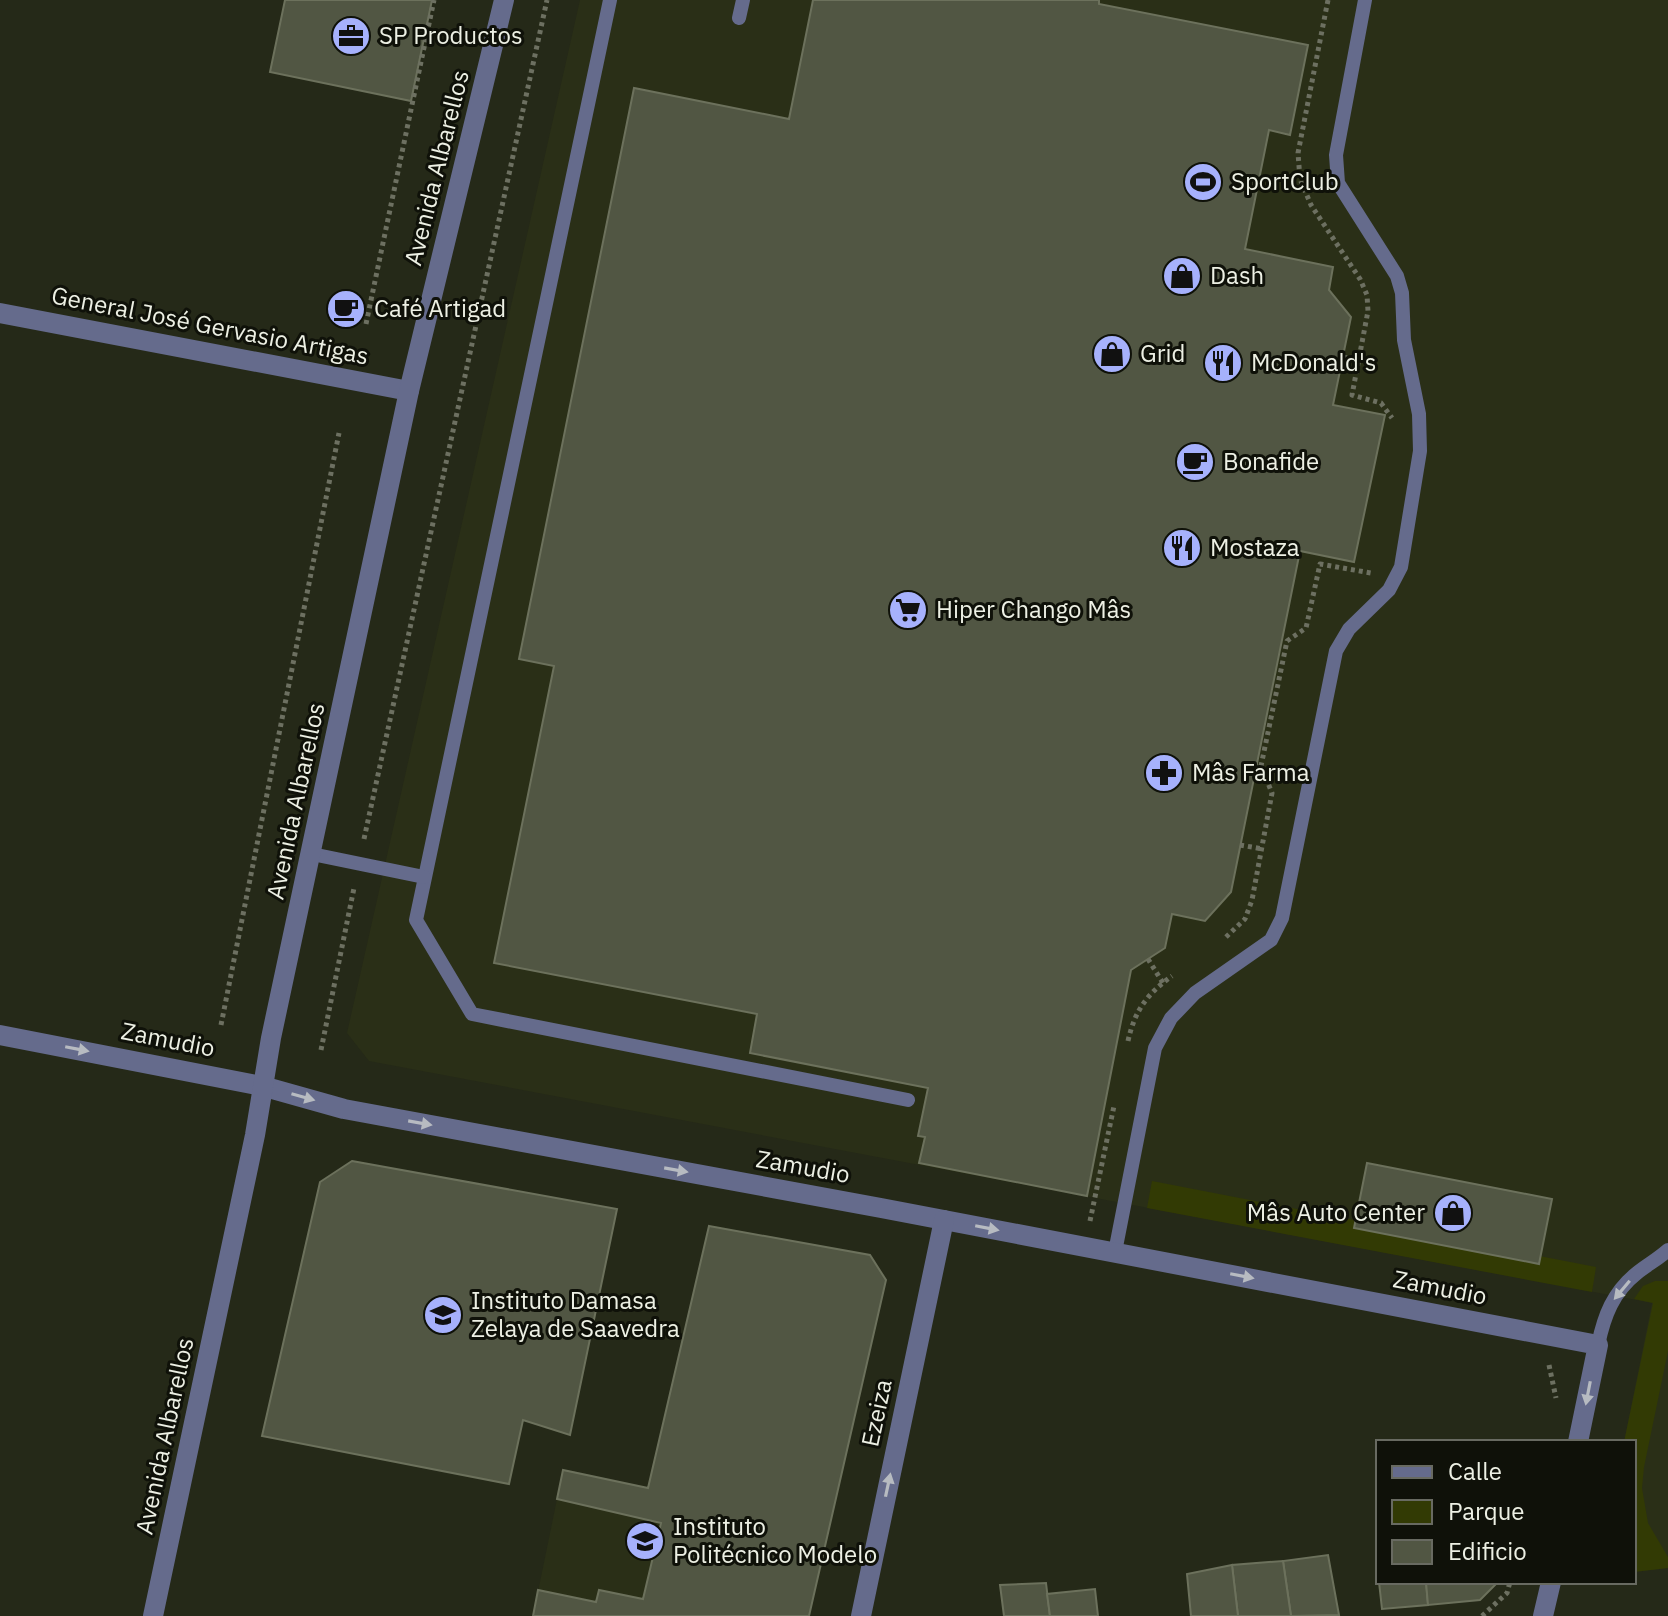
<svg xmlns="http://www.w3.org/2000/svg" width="1668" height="1616" viewBox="0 0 1668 1616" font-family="'IBM Plex Sans',sans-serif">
<rect width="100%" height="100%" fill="#252918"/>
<g fill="#2a2f17">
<polygon points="580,0 1668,0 1668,1568 1634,1572 1634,1442 1624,1442 1652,1303 369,1061 347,1033"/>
<polygon points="557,1499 822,1560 809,1616 533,1616"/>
</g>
<g fill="#323a04">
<polygon points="1152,1181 1596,1267 1592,1292 1147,1208"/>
<polygon points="1655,1281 1668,1281 1668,1351 1644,1467 1642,1488 1648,1523 1668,1557 1668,1568 1634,1572 1634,1442 1624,1442 1653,1303 1634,1299 1643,1286"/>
</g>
<g fill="#515643" stroke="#6c715c" stroke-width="2">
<polygon points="285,0 432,0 411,101 270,72"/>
<polygon points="813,0 1099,0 1099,4 1308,45 1290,135 1269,130 1245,249 1333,267 1329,290 1351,317 1333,405 1385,415 1354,562 1300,551 1231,892 1205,921 1172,914 1165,948 1131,970 1087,1196 919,1163 925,1137 918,1136 928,1088 750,1053 757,1014 494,963 554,666 519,659 634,88 789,119"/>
<polygon points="352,1161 617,1209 570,1435 523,1420 509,1484 262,1436 320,1182"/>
<polygon points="1367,1163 1552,1199 1539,1264 1354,1228"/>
<polygon points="709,1226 870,1255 886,1280 809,1616 533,1616 538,1590 596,1602 599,1590 643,1599 661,1523 557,1499 563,1470 648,1488"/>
<polygon points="1328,1555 1339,1615 1291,1616 1283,1561"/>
<polygon points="1283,1561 1291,1616 1238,1616 1232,1565"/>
<polygon points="1232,1565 1238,1616 1191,1616 1187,1574"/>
<polygon points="1379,1582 1426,1582 1428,1605 1382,1609"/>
<polygon points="1426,1582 1498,1582 1480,1600 1428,1605"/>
<polygon points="1046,1583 1050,1616 1004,1616 1000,1585"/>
<polygon points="1095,1589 1098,1616 1050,1616 1047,1594"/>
</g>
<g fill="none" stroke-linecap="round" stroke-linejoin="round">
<g stroke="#6d7061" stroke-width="5" stroke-dasharray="4 4" stroke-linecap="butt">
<polyline points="1328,0 1298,153 1300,179 1311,205 1360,279 1367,295 1368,311 1352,395 1381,403 1392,418"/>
<polyline points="366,324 434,0"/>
<polyline points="1343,357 1359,361"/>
<polyline points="364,839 547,0"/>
<polyline points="1240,845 1263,849"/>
<polyline points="1226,937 1245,919 1252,900 1272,793 1261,766 1287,641 1306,628 1320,564 1371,573"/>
<polyline points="1148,959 1163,983"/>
<polyline points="221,1025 339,433"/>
<path d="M1128,1041c7,-31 19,-47 44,-65"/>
<polyline points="321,1050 354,888"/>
<polyline points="1090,1221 1114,1106"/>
<polyline points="1549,1365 1556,1398"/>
<polyline points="1482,1616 1507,1593 1510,1582"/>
</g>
<g stroke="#656b8c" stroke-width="14">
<polyline points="610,0 416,920 472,1014 908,1100"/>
<polyline points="739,18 743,0"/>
<polyline points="312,854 424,877"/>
<polyline points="1115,1252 1155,1048 1171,1018 1195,993 1271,940 1282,918 1336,651 1349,629 1389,590 1401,567 1420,451 1419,414 1404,340 1402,293 1397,276 1338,183 1336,155 1365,0"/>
<path d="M1598,1345c6,-29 15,-53 39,-72 10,-8 21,-14 31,-23"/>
</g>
<g stroke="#656b8c" stroke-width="20">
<polyline points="0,1035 262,1086 344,1109 881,1208 1598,1345 1578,1442"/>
<polyline points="861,1616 944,1220"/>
<polyline points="1543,1616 1551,1582"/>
</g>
<g stroke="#656b8c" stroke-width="20">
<polyline points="0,313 409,391"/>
<polyline points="153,1616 255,1135 271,1038 409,391 504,0"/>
</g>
</g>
<defs><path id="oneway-solid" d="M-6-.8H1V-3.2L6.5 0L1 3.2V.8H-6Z" transform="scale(2)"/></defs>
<g fill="#b7bbc1">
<use href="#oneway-solid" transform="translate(77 1049) rotate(11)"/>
<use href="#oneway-solid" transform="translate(303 1097) rotate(16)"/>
<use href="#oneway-solid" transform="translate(420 1123) rotate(10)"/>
<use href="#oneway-solid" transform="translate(676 1170) rotate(10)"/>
<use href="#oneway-solid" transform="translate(987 1228) rotate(11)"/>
<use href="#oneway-solid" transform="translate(1242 1276) rotate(11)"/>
<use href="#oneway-solid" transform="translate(1622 1290) rotate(130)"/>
<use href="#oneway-solid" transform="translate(1588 1393) rotate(101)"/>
<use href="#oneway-solid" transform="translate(888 1485) rotate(-78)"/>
</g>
<defs>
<symbol id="office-disc" viewBox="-11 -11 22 22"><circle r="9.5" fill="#a6b1fc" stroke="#0f1109"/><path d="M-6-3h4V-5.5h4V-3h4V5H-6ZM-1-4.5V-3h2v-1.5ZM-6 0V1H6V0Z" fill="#111"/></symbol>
<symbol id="stadium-disc" viewBox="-11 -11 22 22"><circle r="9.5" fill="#a6b1fc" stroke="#0f1109"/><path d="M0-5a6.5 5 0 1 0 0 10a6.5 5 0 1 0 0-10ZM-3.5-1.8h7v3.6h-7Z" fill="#111"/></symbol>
<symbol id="shop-disc" viewBox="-11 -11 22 22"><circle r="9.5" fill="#a6b1fc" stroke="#0f1109"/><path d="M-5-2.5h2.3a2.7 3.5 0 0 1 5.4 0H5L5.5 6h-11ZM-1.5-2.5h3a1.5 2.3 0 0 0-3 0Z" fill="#111"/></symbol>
<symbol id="cafe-disc" viewBox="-11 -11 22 22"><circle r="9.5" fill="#a6b1fc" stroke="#0f1109"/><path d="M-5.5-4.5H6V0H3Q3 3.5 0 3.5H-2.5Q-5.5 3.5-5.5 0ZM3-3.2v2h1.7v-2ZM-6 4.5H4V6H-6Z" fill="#111"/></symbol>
<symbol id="restaurant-disc" viewBox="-11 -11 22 22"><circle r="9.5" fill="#a6b1fc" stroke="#0f1109"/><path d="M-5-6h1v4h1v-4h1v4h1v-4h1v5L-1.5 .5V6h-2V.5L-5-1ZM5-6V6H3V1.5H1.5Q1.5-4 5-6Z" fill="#111"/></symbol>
<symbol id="supermarket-disc" viewBox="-11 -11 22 22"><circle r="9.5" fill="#a6b1fc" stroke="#0f1109"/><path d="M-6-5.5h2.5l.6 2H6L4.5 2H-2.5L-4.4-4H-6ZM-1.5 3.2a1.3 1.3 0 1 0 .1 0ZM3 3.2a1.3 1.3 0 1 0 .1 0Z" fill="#111"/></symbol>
<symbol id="pharmacy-disc" viewBox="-11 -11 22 22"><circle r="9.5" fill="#a6b1fc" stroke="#0f1109"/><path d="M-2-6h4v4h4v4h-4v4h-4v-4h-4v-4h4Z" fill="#111"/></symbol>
<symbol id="school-disc" viewBox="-11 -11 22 22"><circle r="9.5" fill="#a6b1fc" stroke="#0f1109"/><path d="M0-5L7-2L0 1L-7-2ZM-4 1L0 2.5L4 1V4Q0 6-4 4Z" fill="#111"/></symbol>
</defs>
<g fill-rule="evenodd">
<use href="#office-disc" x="329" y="14" width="44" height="44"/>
<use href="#stadium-disc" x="1181" y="160" width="44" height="44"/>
<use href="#shop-disc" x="1160" y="254" width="44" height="44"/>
<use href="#cafe-disc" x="324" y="287" width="44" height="44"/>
<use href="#shop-disc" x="1090" y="332" width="44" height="44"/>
<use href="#restaurant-disc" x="1201" y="341" width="44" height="44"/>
<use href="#cafe-disc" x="1173" y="440" width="44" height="44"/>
<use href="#restaurant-disc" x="1160" y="526" width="44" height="44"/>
<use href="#supermarket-disc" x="886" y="588" width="44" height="44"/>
<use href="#pharmacy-disc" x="1142" y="751" width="44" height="44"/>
<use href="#shop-disc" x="1431" y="1191" width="44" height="44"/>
<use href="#school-disc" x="421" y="1293" width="44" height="44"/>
<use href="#school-disc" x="623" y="1519" width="44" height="44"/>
</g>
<g text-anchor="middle" stroke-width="6" stroke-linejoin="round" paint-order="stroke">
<g font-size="24" fill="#edf0e4" stroke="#0f1109" text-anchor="start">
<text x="379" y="44">SP Productos</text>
<text x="1231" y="190">SportClub</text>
<text x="1210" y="284">Dash</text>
<text x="374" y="317">Café Artigad</text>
<text x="1140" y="362">Grid</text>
<text x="1251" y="371">McDonald's</text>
<text x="1223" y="470">Bonafide</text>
<text x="1210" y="556">Mostaza</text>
<text x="936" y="618">Hiper Chango Mâs</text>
<text x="1192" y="781">Mâs Farma</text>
<text x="1425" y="1221" text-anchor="end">Mâs Auto Center</text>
<text x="471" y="1309">Instituto Damasa<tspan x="471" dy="28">Zelaya de Saavedra</tspan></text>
<text x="673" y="1535">Instituto<tspan x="673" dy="28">Politécnico Modelo</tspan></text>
</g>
<g font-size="24" fill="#edf0e4" stroke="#0f1109">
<text transform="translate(437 168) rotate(-76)" y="8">Avenida Albarellos</text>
<text transform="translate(210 326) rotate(11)" y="8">General José Gervasio Artigas</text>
<text transform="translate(296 801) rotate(-78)" y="8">Avenida Albarellos</text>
<text transform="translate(168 1040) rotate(11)" y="8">Zamudio</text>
<text transform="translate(803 1167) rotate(10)" y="8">Zamudio</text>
<text transform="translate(1440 1288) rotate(11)" y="8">Zamudio</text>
<text transform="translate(877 1413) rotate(-78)" y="8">Ezeiza</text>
<text transform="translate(165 1436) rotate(-78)" y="8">Avenida Albarellos</text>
</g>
</g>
<rect x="1376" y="1440" width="260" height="144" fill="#0f1109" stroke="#686a61" stroke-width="2"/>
<rect x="1392" y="1466" width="40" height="12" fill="#656b8c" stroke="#686a61" stroke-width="2"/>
<text x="1448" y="1480" font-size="24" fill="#edf0e4">Calle</text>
<rect x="1392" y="1500" width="40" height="24" fill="#323a04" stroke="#686a61" stroke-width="2"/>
<text x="1448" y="1520" font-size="24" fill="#edf0e4">Parque</text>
<rect x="1392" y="1540" width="40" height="24" fill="#515643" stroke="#686a61" stroke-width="2"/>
<text x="1448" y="1560" font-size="24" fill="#edf0e4">Edificio</text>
</svg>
